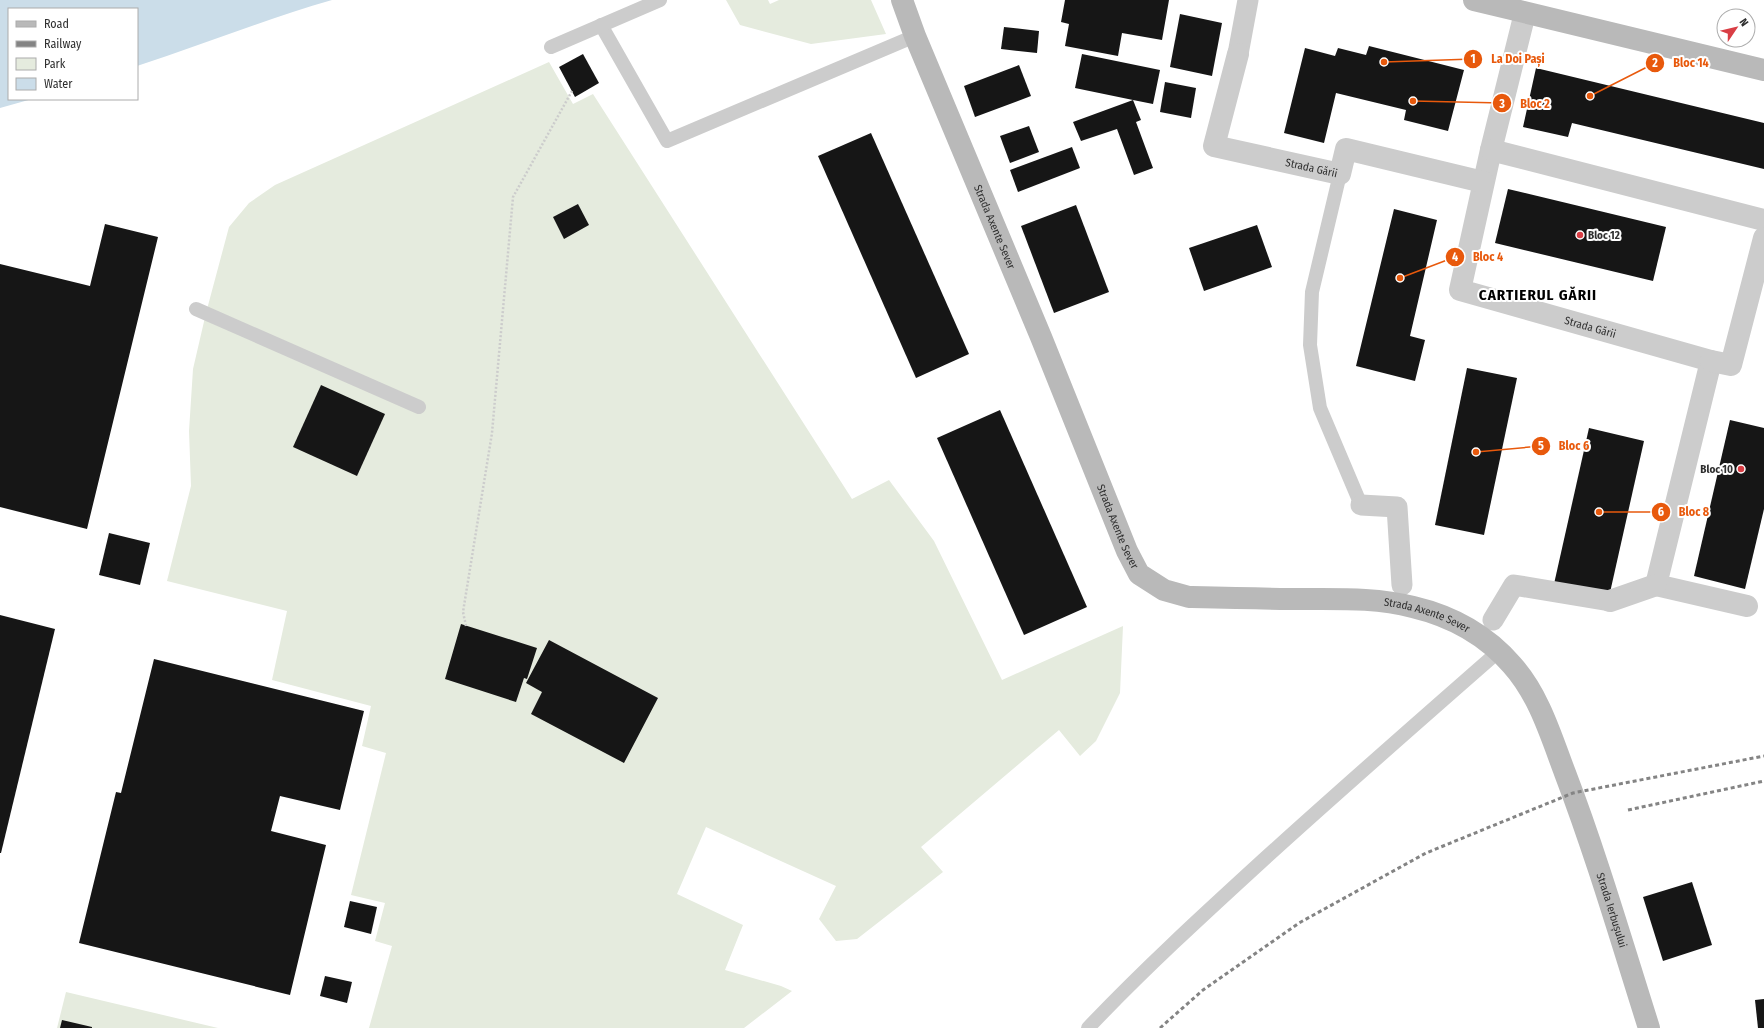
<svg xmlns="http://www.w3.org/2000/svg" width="1764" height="1028" viewBox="0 0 1764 1028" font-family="'Fira Sans Condensed',sans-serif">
<rect width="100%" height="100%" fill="#fff"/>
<g fill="#e5ebde">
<polygon points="726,0 768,0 770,4 779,0 871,0 886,34 811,44 740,25"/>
<polygon points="549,62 573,104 593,94 852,499 889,480 934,541 1002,680 1123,626 1120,693 1096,741 1080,756 1059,730 921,847 943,872 857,939 836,941 819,919 836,886 706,827 677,894 743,925 725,970 781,986 792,991 744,1028 369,1028 392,946 375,941 385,903 351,895 386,753 362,746 371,706 272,680 287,611 167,581 191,486 189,431 193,369 206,313 229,227 249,203 275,185"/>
<polygon points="66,992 218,1028 57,1028"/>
</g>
<path fill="#cbdde9" d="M0,0h332c-66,19 -130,45 -195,66v-57h-128v90h23l-32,9z"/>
<g fill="#161616">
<polygon points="1065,0 1169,0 1162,40 1122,33 1118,56 1065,46 1069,24 1061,22"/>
<polygon points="1180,14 1222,23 1212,76 1170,67"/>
<polygon points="1004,27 1039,31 1037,53 1001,49"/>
<polygon points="1369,46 1464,70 1448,131 1404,120 1406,110 1336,93 1324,143 1284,133 1305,48 1335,56 1338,48 1366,55"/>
<polygon points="583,54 599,83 575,97 559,67"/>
<polygon points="1082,54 1160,70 1153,104 1133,100 1141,120 1136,122 1153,168 1134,175 1117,129 1081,141 1073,122 1133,100 1075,88"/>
<polygon points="1019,65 1031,96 975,117 964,86"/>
<polygon points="1536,68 1764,123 1764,169 1572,123 1568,137 1523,127"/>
<polygon points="1165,82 1196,88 1191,118 1160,112"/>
<polygon points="1029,126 1039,152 1010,163 1000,136"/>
<polygon points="871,133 969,354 916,378 818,156"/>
<polygon points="1072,147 1080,168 1018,192 1010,170"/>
<polygon points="1508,189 1666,227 1653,281 1495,243"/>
<polygon points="578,204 589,225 564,239 553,217"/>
<polygon points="1076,205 1109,292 1054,313 1021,226"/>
<polygon points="1394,209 1437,220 1410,336 1425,340 1415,381 1356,366"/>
<polygon points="105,224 158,237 87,529 0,507 0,264 90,286"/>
<polygon points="1257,225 1272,267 1204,291 1189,248"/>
<polygon points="1467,368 1517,378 1484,535 1435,525"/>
<polygon points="321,385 385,414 357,476 293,447"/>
<polygon points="1000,410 1087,607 1024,635 937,438"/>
<polygon points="1730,420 1764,428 1764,509 1745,589 1694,576"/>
<polygon points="1589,428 1644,441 1609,597 1554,584"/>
<polygon points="109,533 150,543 140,585 99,575"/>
<polygon points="0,615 55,629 1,853 0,853"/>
<polygon points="461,624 537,648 527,679 524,678 516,702 445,679"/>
<polygon points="549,640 658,698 624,763 531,714 542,692 526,683"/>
<polygon points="154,659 364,711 340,810 280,796 271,831 326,845 290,995 79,943 116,792 121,793"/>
<polygon points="1692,882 1712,945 1663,961 1643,897"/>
<polygon points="350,901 377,907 371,934 344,927"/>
<polygon points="325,976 352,982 347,1003 320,996"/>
<polygon points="1764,999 1764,1028 1758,1028 1755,1000"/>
<polygon points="62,1020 92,1027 92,1028 60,1028"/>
</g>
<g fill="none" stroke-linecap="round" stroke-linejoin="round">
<polyline stroke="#ccc" stroke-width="2.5" stroke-dasharray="2 2" stroke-linecap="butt" points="466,626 463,612 492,433 513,197 572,91"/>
<g stroke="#ccc" stroke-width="14">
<polyline points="601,25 667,141 915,36"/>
<polyline points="551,47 660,0"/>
<polyline points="1340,174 1312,292 1310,345 1320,408 1361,505"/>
<polyline points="196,309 419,407"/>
<path d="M1088,1028c55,-58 114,-112 173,-166 78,-71 158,-141 238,-211"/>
</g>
<g stroke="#ccc" stroke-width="21">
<polyline points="1238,54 1248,0"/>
<polyline points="1361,505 1397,507 1402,585"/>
<polyline points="1493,620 1514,585 1610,601"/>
</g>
<g stroke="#ccc" stroke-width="22">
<path id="s1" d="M1525,13l-34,137 -31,140 251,71 -55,224 91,21"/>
<path id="s2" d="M1238,54l-24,92 126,28 6,-25 137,33"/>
<polyline points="1491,150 1764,220"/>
<polyline points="1711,361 1731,365 1764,238"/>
<polyline points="1610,601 1656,585"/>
</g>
<g stroke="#b9b9b9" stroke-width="22">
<path id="s3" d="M902,0l13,36 126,301 86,214 12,23 25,16 25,7c40,1 79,2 118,2 36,0 71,-1 106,8 38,9 73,28 99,58 27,30 39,71 53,108 32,84 57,170 84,255"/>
<polyline points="1474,0 1764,70"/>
</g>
<g stroke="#848484" stroke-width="3" stroke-dasharray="4 3" stroke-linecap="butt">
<polyline points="1628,810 1764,781"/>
<polyline points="1160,1028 1203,990 1299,923 1426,853 1573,793 1764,756"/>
</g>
</g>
<g fill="#d93e45" stroke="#fff" stroke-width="1.5">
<circle cx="1580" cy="235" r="4"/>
<circle cx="1741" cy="469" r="4"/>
</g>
<g text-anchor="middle" stroke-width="4" stroke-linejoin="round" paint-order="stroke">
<g font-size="11" fill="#2f2f2f" stroke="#fff">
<text dy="4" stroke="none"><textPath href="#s2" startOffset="195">Strada Gării</textPath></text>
<text dy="4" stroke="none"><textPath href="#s3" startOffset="245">Strada Axente Sever</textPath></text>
<text dy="4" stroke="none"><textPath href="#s1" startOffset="420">Strada Gării</textPath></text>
<text dy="4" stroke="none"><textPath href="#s3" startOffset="569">Strada Axente Sever</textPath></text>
<text dy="4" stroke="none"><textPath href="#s3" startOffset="917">Strada Axente Sever</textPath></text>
<text dy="4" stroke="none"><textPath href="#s3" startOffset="1284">Strada Ierbușului</textPath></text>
</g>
<g font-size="11" font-weight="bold" fill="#2f2f2f" stroke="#fff" text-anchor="start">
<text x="1588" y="239">Bloc 12</text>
<text x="1733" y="473" text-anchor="end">Bloc 10</text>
</g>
<g font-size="15" font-weight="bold" letter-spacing="1" fill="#000" stroke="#fff">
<text x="1538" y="300">CARTIERUL GĂRII</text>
</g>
</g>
<path fill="none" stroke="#e8590c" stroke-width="1.5" d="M1384 62L1473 59M1590 96L1655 63M1413 101L1502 103M1400 278L1455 257M1476 452L1541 446M1599 512L1661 512"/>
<g fill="#e8590c" stroke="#fff" stroke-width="1.5">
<circle cx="1384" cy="62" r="4"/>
<circle cx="1590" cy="96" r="4"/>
<circle cx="1413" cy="101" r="4"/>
<circle cx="1400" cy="278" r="4"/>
<circle cx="1476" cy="452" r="4"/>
<circle cx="1599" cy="512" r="4"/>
<circle cx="1473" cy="59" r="10"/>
<circle cx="1655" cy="63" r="10"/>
<circle cx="1502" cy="103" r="10"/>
<circle cx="1455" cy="257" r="10"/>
<circle cx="1541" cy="446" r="10"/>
<circle cx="1661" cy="512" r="10"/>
</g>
<g font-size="12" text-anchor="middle" font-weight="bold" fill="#fff">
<text x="1473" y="63">1</text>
<text x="1655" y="67">2</text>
<text x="1502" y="108">3</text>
<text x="1455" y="261">4</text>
<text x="1541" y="450">5</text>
<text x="1661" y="516">6</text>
</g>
<g font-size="12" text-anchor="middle" font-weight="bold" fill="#e8590c" stroke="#fff" stroke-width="4" stroke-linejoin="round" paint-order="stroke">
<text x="1518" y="63">La Doi Pași</text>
<text x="1691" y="67">Bloc 14</text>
<text x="1535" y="108">Bloc 2</text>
<text x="1488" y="261">Bloc 4</text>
<text x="1574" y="450">Bloc 6</text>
<text x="1694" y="516">Bloc 8</text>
</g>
<rect x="8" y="8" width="130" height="92" fill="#ffffff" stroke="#acacac"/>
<rect x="16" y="21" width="20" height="6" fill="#b9b9b9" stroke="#acacac"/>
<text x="44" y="28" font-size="12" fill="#2f2f2f">Road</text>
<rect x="16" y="41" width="20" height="6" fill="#848484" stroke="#acacac"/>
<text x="44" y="48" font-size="12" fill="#2f2f2f">Railway</text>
<rect x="16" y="58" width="20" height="12" fill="#e5ebde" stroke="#acacac"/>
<text x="44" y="68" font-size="12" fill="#2f2f2f">Park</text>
<rect x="16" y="78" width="20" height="12" fill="#cbdde9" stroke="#acacac"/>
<text x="44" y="88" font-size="12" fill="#2f2f2f">Water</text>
<g transform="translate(1736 28) rotate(55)"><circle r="19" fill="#ffffff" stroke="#acacac"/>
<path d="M0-3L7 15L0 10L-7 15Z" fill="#d93e45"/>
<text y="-6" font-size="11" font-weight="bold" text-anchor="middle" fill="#2f2f2f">N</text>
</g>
</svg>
